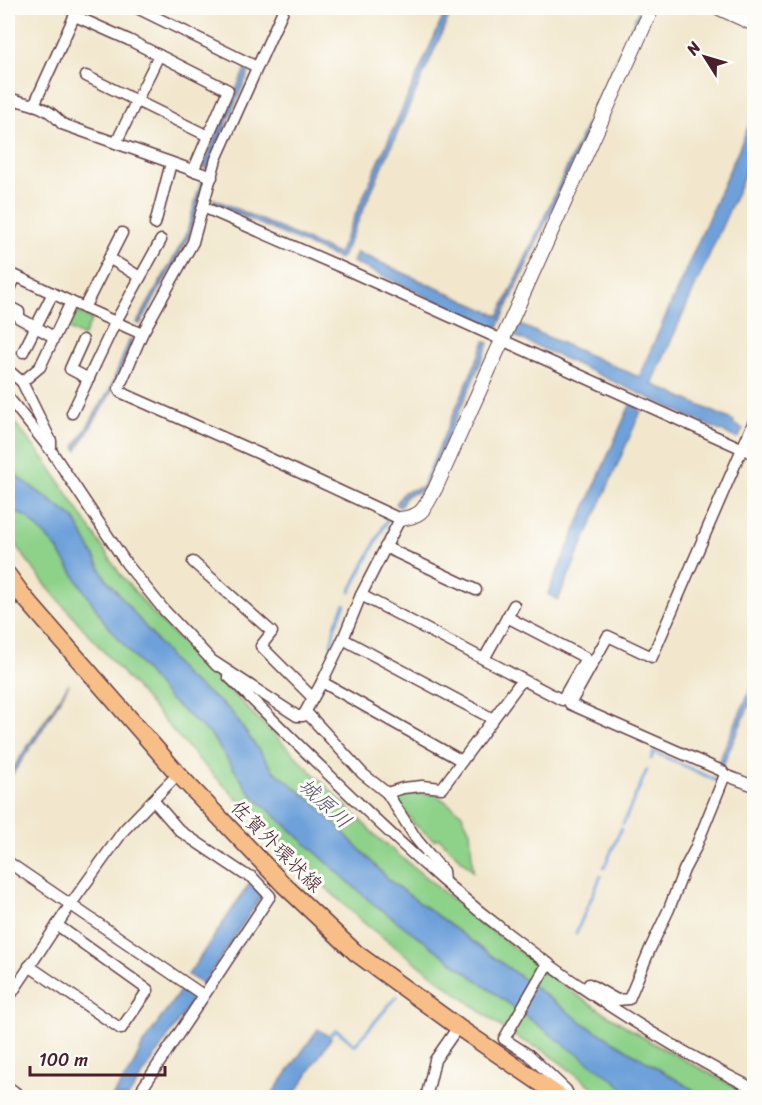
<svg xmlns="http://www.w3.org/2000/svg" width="762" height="1105" viewBox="0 0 762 1105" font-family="Sriracha,'Klee One',sans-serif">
<rect width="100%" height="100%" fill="#fdfcf7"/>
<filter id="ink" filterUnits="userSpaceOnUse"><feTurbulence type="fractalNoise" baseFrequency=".0167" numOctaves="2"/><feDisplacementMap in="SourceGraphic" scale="12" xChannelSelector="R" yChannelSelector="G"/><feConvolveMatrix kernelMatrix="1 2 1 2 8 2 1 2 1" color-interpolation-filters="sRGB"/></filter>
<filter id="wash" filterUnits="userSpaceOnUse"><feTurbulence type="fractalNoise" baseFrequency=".008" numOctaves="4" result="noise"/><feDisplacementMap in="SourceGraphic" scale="24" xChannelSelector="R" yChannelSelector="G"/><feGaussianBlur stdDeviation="1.35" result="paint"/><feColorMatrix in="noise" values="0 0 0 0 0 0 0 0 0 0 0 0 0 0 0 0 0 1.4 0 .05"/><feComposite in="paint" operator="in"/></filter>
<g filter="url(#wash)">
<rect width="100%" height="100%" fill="#f2e7cd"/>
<g fill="#8ed28a" stroke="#6c785a" stroke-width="1.5">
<polygon points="72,309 92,319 83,337 64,326"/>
<polygon points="8,415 48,464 120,574 158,619 377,837 476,919 578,996 649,1041 754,1097 705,1097 586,1025 390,881 316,804 273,770 230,710 185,676 105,577 74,518 17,476 8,459"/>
<polygon points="8,508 27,517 56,547 104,621 168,698 211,735 251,794 371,902 616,1081 630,1097 606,1097 546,1052 512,1035 365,924 307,870 196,757 48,588 8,535"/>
<polygon points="411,793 435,794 461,813 470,831 473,871 439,838 434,840 413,823 396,798"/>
</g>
<g fill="#6ea1da" stroke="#5c6082" stroke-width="1.5">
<polygon points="447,8 453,8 342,257 339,259 213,203 214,199 338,254"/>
<polygon points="640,8 644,8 498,327 494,328 353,262 357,252 499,316"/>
<polygon points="246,67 250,69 211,160 208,170 204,168 206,159"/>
<polygon points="754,114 754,154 652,384 734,421 733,424 743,429 739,437 736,438 515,336 515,330 518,324 639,377"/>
<polygon points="201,181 205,182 189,237 140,324 139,324 137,323 186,236"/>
<polygon points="130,339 133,341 112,391 77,450 75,447 110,389"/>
<polygon points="485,341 489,343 425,490 407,495 400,507 397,506 396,504 404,492 422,487"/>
<polygon points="630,405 636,407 641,411 558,600 549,595 548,593"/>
<polygon points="8,459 17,476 74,518 105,577 185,676 230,710 273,770 316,804 390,881 586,1025 705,1097 630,1097 616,1081 569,1048 371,902 251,794 211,735 168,698 104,621 56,547 27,517 8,508"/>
<polygon points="754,681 754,694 722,767 717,765"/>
<polygon points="69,684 42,730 8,781 8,776"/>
<polygon points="250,883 262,895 203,984 188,975"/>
<polygon points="182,988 195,996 128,1097 112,1097 133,1066 143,1044"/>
<polygon points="318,1029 331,1038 293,1097 270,1097"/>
</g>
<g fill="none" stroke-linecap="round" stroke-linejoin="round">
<g stroke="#6ea1da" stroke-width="3">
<polyline points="350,592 388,518"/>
<polyline points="331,645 335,625 345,604"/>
<polyline points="651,759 654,752 717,781"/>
<polyline points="623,824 647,770"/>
<polyline points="604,868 621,829"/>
<polyline points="576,933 601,876"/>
<polyline points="326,1038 337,1030 355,1045 397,996"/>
<polyline points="8,1096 10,1098"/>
</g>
</g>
</g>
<g filter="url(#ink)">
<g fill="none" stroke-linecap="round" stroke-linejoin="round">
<defs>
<g id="minor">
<polyline points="137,8 257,67"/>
<polyline points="75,16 129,40 228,90 193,171"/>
<polyline points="86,76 208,136"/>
<path d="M8,98c22,7 38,6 54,26l150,53"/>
<polyline points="34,105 78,8"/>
<polyline points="116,143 159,55"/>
<polyline points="203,207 343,268 754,454"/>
<polyline points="155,224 171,163"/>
<polyline points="109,258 140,277"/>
<polyline points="8,293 16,276 71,302"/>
<polyline points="8,306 19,312 19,318 54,337"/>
<polyline points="84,308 122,233"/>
<polyline points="83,340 70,369 89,379"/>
<polyline points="23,352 53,293"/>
<polyline points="8,370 22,382 51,441 51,449"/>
<polyline points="22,382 40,367 71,302 142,334"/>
<polyline points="8,397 52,452 126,563 164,610 217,666"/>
<polyline points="72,413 115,323 161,240"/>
<polyline points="754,421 652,657 608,636 570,704 722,771 725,775 754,786"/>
<polyline points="385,547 476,590"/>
<polyline points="193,562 272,632 261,646 313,698"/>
<polyline points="361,595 562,700 586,658 507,617"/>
<polyline points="8,597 11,601"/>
<polyline points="343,639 493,719"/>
<polyline points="484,659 514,605"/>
<polyline points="214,662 297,716 303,716 322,682 343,639 361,595 400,519 260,454 120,392 119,388 142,334 193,242 216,159 284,8"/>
<path d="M228,676c71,69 140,139 214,204 95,82 201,153 312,209"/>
<polyline points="322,682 462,761 522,680"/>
<polyline points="306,712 363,774 387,793 403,788 422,786 442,788 462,761"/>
<polyline points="387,793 417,840 443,871 444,881"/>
<polyline points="8,862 203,995"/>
<polyline points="548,963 504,1039 529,1055 566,1090 570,1098"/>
<polyline points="29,966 121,1029 148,990 57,925"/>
<polyline points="589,984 617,1000 629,999 650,949 669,909 684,870 695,849 725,775"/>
<polyline points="8,999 71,904 124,830 178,774"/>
<polyline points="8,1087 23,1098"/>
<polyline points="136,1098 270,896 252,877 244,874 180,831 153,800"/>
<polyline points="426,1098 435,1060 458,1027"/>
</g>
<g id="tertiary">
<polyline points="719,8 754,24"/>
<path d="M400,519c24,-3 24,-11 35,-30l217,-481"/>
</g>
<polyline id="primary" points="8,575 24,597 178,774 284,885 356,953 458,1027 562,1098"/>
</defs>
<use href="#minor" stroke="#633d43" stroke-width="13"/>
<use href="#tertiary" stroke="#633d43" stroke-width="16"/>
<use href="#primary" stroke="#633d43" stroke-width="19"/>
<use href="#minor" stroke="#fff" stroke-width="10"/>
<use href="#tertiary" stroke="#fff" stroke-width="14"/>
<use href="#primary" stroke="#f7be88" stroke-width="16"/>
</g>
</g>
<g text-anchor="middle" stroke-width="6" stroke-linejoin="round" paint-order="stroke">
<g font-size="20" fill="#4a1f2b" stroke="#fdfcf7">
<text transform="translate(277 846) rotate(45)" y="7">佐賀外環状線</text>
</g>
<g font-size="21" font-style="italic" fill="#585371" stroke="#fdfcf7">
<text transform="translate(325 803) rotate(43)" y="7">城原川</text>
</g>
</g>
<rect width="762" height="1105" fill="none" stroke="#fdfcf7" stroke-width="30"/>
<g transform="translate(705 57) rotate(307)" stroke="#fdfcf7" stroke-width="4.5" paint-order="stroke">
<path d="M0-4.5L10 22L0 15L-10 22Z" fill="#4a1f2b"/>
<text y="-9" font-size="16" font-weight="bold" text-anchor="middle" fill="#4a1f2b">N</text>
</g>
<path d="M30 1066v9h135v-9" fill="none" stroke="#4a1f2b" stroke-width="3"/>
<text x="39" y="1066" font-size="18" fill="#4a1f2b" stroke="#fdfcf7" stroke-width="4.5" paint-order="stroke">100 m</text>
</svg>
